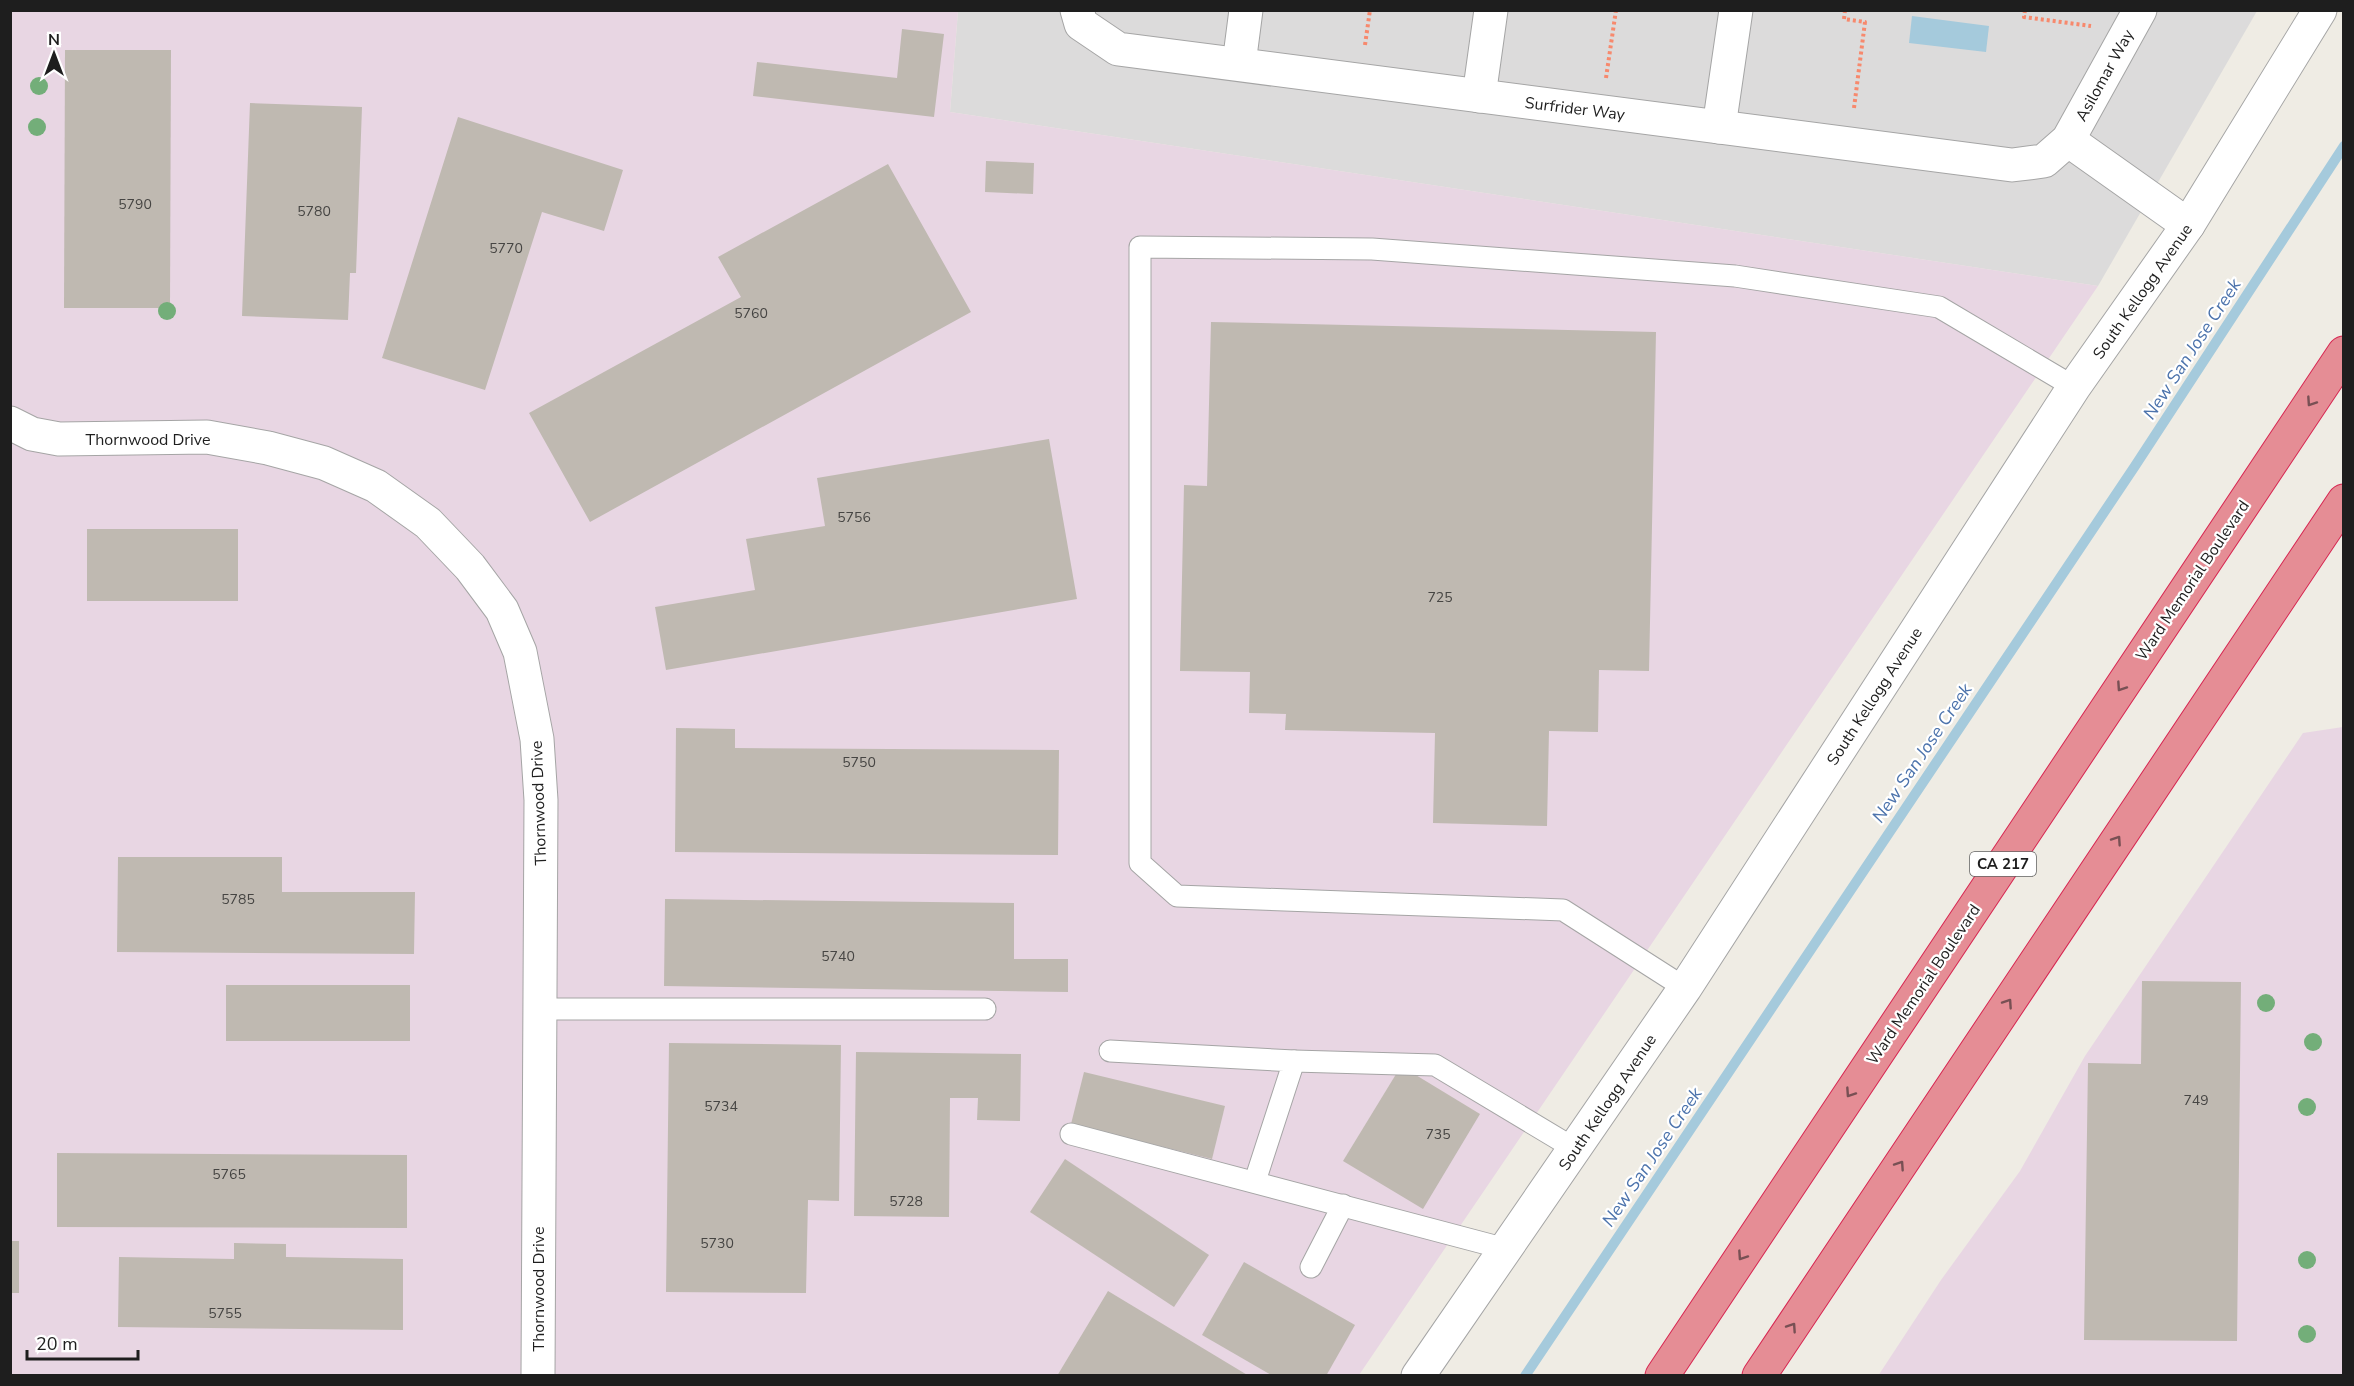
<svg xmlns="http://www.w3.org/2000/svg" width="2354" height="1386" viewBox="0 0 2354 1386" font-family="'Nunito Sans',sans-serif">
<rect width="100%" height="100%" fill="#efece4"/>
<polygon fill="#dcdbdb" points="958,11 2257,11 2098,286 950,112"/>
<g fill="#e8d6e3">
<polygon points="10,11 958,11 950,112 2098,286 1359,1375 11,1375"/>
<polygon points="2343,727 2343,1375 1878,1376 1941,1280 2020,1171 2085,1056 2303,733"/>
</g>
<polygon fill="#a5cadc" points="1912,16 1989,26 1986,52 1909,43"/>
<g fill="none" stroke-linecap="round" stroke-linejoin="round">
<polyline stroke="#a5cadc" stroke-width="10" points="1525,1376 2135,466 2344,146"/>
</g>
<g fill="#bfb9b1">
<polygon points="902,29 944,34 934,117 753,96 757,62 897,78"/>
<polygon points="65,50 171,50 170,308 64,308"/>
<polygon points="250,103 362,107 356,273 350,273 348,320 242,316"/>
<polygon points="458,117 623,170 604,231 542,212 485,390 382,358"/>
<polygon points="986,161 1034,163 1033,194 985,192"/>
<polygon points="888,164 971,312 590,522 529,413 741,297 718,257"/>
<polygon points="1211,322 1656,332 1649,671 1599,670 1598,732 1549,731 1547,826 1433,823 1435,733 1285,730 1286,714 1249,713 1250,672 1180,671 1184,485 1207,486"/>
<polygon points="1049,439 1077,599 666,670 655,607 755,590 746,539 825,526 817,478"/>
<rect x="87" y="529" width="151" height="72"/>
<polygon points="676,728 735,729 735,748 1059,750 1058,855 675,852"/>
<polygon points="118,857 282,857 282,892 415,892 414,954 117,952"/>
<polygon points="665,899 1014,903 1014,959 1068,959 1068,992 664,986"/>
<polygon points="2142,981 2241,982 2237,1341 2084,1340 2088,1063 2141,1064"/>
<rect x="226" y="985" width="184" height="56"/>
<polygon points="669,1043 841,1045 839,1201 808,1200 806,1293 666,1292"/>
<polygon points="856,1052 1021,1054 1020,1121 977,1120 978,1098 950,1098 949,1217 854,1216"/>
<polygon points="1401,1066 1480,1114 1423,1209 1343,1161"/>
<polygon points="1084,1072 1225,1106 1212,1159 1071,1124"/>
<polygon points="57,1153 407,1155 407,1228 57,1227"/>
<polygon points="1065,1159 1209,1255 1174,1307 1030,1212"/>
<rect x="10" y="1241" width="9" height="52"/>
<polygon points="234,1243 286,1244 286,1257 403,1259 403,1330 118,1327 119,1257 234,1259"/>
<polygon points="1244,1262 1355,1325 1326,1376 1273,1376 1202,1335"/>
<polygon points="1108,1291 1249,1376 1057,1376"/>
</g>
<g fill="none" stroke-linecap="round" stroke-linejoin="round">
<defs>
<g id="lane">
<polyline points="1685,988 1563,910 1177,896 1140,863 1140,247 1372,249 1735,276 1939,307 2074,387"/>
<polyline points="540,1009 985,1009"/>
<polyline points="1110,1051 1294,1061 1255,1181"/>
<polyline points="1294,1061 1435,1065 1575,1149"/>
<polyline points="1071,1134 1506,1249"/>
<polyline points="1311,1267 1343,1205"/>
</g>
<g id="street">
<polyline points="1077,10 1081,24 1118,49 2012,165 2044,161 2068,140 2140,10"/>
<polyline points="1239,64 1246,10"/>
<polyline points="1479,96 1491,10"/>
<polyline points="1719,127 1736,10"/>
<polyline points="2068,140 2188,225"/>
<polyline points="10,423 32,434 59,439 207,437 268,448 324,463 376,486 428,523 470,567 502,610 520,652 537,739 541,800 538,1376"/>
<polyline points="1418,1376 1685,988 2074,387 2188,225 2320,10"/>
</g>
<g id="highway">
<polyline points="1662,1376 2344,353"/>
<polyline points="1759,1376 2344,501"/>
</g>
</defs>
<use href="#lane" stroke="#a5a5a5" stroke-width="23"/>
<use href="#street" stroke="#a5a5a5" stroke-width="35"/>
<use href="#highway" stroke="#d72752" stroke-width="35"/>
<g stroke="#f7896d" stroke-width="4" stroke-dasharray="3 3" stroke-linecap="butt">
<polyline points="1845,10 1844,19 1865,22 1854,108"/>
<polyline points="2025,10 2024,17 2091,26"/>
<polyline points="1365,45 1370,10"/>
<polyline points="1606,78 1616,10"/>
</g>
<use href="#lane" stroke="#fff" stroke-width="21"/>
<use href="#street" stroke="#fff" stroke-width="33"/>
<use href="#highway" stroke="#e58d95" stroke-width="33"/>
</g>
<g fill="#73ae79">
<circle cx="39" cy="86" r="9"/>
<circle cx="37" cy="127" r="9"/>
<circle cx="167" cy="311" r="9"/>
<circle cx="2266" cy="1003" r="9"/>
<circle cx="2313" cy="1042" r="9"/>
<circle cx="2307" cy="1107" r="9"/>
<circle cx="2307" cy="1260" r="9"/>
<circle cx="2307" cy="1334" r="9"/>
</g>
<defs><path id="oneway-chevron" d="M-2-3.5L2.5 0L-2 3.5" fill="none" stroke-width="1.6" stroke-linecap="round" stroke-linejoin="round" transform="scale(1.5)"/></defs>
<g stroke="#785054">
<use href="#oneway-chevron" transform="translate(2311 402) rotate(124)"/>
<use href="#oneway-chevron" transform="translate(2121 687) rotate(124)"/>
<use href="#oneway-chevron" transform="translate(2117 840) rotate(-56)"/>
<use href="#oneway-chevron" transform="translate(2008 1003) rotate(-56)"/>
<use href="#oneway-chevron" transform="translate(1850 1093) rotate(124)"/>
<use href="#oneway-chevron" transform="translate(1900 1165) rotate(-56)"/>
<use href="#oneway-chevron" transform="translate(1742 1256) rotate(124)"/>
<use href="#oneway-chevron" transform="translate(1792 1327) rotate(-56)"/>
</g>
<g text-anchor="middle" stroke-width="4.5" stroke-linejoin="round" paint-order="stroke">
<g font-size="14" fill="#464543">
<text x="135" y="209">5790</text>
<text x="314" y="216">5780</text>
<text x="506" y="253">5770</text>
<text x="751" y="318">5760</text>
<text x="854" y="522">5756</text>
<text x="1440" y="602">725</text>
<text x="859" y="767">5750</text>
<text x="238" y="904">5785</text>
<text x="838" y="961">5740</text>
<text x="2196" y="1105">749</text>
<text x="721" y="1111">5734</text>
<text x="1438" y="1139">735</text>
<text x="229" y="1179">5765</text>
<text x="906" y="1206">5728</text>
<text x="717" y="1248">5730</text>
<text x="225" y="1318">5755</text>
</g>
<rect fill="#fff" stroke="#626262" stroke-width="1.5" x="1970" y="852" width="66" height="24" rx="4.5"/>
<g font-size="15" font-weight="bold" fill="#1e1e1e">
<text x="2003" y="869">CA 217</text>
</g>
<g font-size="16" fill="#1e1e1e" stroke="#fff">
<text transform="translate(2104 75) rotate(-61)" y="6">Asilomar Way</text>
<text transform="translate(1575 108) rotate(7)" y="6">Surfrider Way</text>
<text transform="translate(2142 291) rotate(-55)" y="6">South Kellogg Avenue</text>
<text x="148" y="445">Thornwood Drive</text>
<text transform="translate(2192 580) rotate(-56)" y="6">Ward Memorial Boulevard</text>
<text transform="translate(1874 696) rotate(-57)" y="6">South Kellogg Avenue</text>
<text transform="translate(538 803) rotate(-92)" y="6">Thornwood Drive</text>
<text transform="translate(1923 984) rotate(-56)" y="6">Ward Memorial Boulevard</text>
<text transform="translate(1607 1102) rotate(-56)" y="6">South Kellogg Avenue</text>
<text transform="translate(538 1289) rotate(-90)" y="6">Thornwood Drive</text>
</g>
<g font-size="18" font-style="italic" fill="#4c73ac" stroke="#fff">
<text transform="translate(2192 349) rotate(-57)" y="6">New San Jose Creek</text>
<text transform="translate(1922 753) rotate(-56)" y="6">New San Jose Creek</text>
<text transform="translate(1652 1157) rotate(-56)" y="6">New San Jose Creek</text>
</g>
</g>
<rect width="2354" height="1386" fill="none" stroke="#1e1e1e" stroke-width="24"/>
<g transform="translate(54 54)" stroke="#ffffff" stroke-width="4.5" paint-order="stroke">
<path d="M0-4.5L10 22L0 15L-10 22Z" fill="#1e1e1e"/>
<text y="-9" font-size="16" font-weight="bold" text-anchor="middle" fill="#1e1e1e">N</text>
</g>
<path d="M27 1350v9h111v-9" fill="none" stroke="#1e1e1e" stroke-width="3"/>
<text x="36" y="1350" font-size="18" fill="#1e1e1e" stroke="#ffffff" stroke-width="4.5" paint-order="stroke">20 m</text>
</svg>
